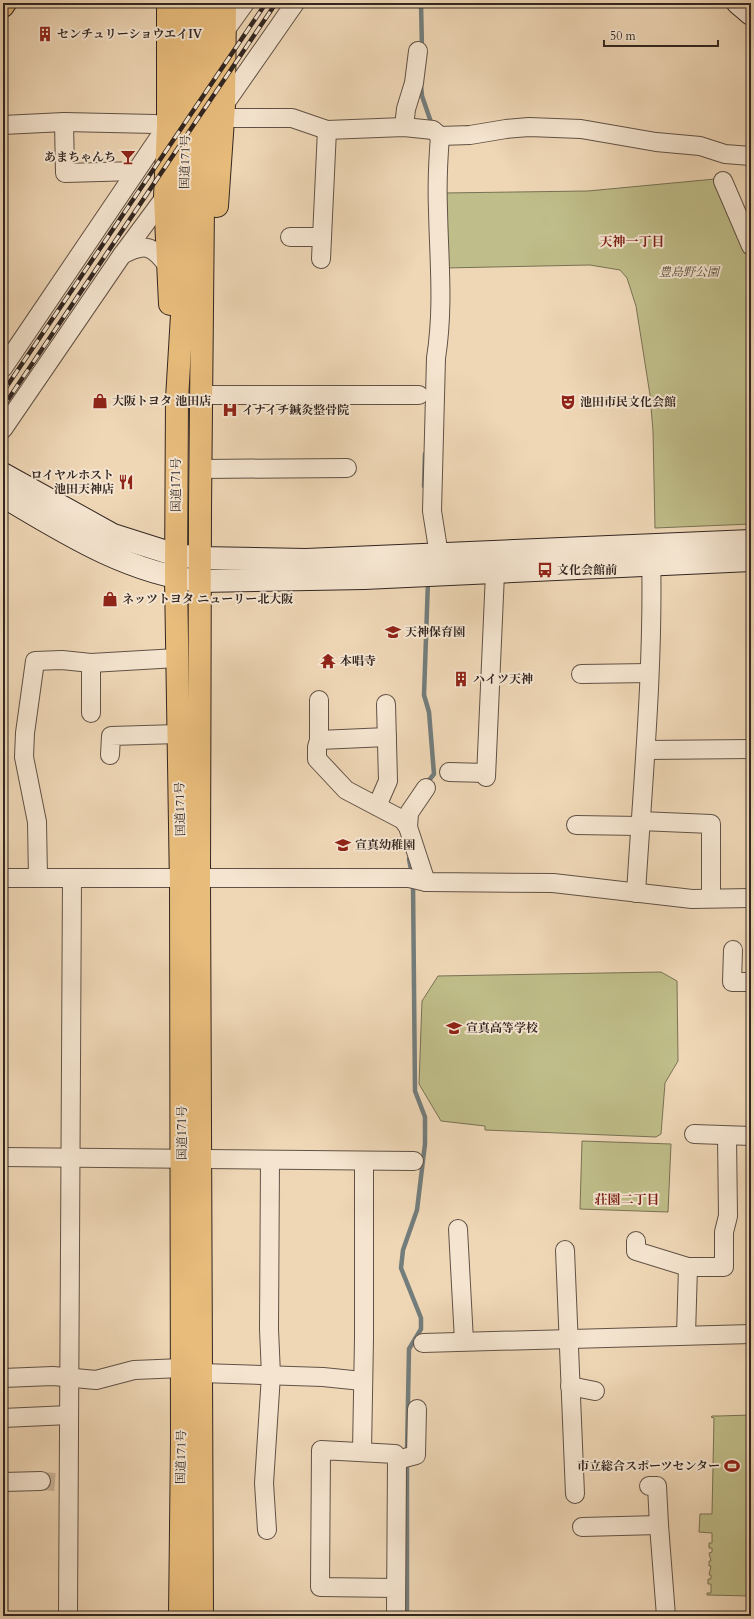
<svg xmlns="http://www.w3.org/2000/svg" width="754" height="1619" viewBox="0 0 754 1619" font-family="Cardo,'Noto Serif JP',serif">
<rect width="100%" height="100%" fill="#efd7b6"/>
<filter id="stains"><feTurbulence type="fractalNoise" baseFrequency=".005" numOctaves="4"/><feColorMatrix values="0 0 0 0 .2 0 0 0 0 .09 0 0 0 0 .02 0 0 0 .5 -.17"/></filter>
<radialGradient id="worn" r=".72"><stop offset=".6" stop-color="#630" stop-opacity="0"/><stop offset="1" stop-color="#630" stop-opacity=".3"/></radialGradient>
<g fill="#bfbd89" stroke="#787255">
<polygon points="715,179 751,260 751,524 655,528 653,431 650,395 636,306 627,278 620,270 590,265 445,268 443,193 588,191"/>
<polygon points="661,972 677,981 678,1061 665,1083 661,1134 656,1137 485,1130 485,1126 441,1121 419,1084 422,1001 438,976"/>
<polygon points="582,1141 671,1144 668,1212 580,1209"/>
<polygon points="719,1416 751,1415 751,1596 707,1595 707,1593 711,1593 711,1584 708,1584 708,1579 711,1579 711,1575 709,1575 711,1566 709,1566 709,1561 711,1561 709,1553 712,1552 712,1548 709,1548 709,1543 712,1543 712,1533 699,1532 700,1514 712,1514 714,1418 711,1417 712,1416"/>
</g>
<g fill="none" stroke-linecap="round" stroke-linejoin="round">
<g stroke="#737d7c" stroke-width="4.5">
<polyline points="421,3 422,49"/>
<polyline points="421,85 422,96 432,125"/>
<polyline points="424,486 425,454"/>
<polyline points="426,784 434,774 429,712 424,695 428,581"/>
<polyline points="409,859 412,875"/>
<polyline points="407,1453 409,1349 421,1329 421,1318 401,1268 403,1250 417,1210 425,1144 425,1117 415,1091 413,882"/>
<polyline points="407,1462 407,1616"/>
</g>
<polyline stroke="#c9b498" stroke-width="18" stroke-dasharray="18 9" stroke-linecap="butt" points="41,1481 55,1482"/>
<defs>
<g id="street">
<polyline points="225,31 245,3"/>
<polyline points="224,105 295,3"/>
<polyline points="223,118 292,118 327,130 404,127 433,130 440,136 470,135 506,129 529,127 581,129 656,142 700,146 725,154 751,156"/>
<polyline points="64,122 65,173 136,171"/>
<polyline points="3,125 64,122 155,124 168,128 158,139 3,368"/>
<polyline points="404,127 406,109 414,83 418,51"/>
<polyline points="723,181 751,246"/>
<polyline points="290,237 322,237"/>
<polyline points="122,255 165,197"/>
<polyline points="321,259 327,130"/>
<polyline points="201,395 419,395"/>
<path d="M3,429l119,-174c23,-12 30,-10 45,10"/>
<polyline points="200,469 347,468"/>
<path d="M439,555l-7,-44 4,-153c8,-51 3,-97 2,-148 -1,-24 0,-49 2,-74"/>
<polyline points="91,663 91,713"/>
<polyline points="581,674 649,673"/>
<polyline points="319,700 319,740 317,747 317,759 346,790 403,820 408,827 426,882"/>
<polyline points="319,740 387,737"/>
<polyline points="646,750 751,749"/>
<polyline points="110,755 111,736 178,734"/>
<polyline points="449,772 486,773"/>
<polyline points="486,777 495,573"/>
<polyline points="377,806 388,781 386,704"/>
<polyline points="640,821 711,824 711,898"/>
<polyline points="576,825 640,826"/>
<polyline points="408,827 409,813 426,788"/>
<polyline points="3,878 409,878 426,882 553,883 692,899 751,898"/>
<polyline points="38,878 37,822 24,757 25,733 35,661 62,660 91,663 177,658"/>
<path d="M636,893c7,-114 18,-228 15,-342"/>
<polyline points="733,950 732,982 751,982"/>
<polyline points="694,1134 751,1136"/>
<polyline points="3,1157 414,1161"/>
<polyline points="458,1229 464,1341"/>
<polyline points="636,1241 636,1251 688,1267"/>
<polyline points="565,1250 575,1494"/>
<polyline points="686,1335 688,1267 724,1267 724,1232 728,1216 727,1136"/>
<polyline points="423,1343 751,1334"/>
<polyline points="201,1373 323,1377 362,1381"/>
<polyline points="3,1378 53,1376 96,1380 134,1370 182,1368"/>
<polyline points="570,1386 595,1391"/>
<polyline points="3,1418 69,1415"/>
<polyline points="362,1451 364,1338 364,1161"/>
<polyline points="397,1460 416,1455 417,1409"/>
<polyline points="3,1482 41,1481"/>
<polyline points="649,1486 657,1486 659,1525"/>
<polyline points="582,1527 659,1525 666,1616"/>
<polyline points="267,1530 264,1483 271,1375 269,1329 270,1160"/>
<polyline points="396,1615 397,1460 395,1454 321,1450 320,1587 396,1588"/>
<polyline points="68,1616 72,878"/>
</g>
<g id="secondary">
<polyline points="738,3 751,14"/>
<polyline points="3,474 113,535 176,555 200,558 306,560 751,541"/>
<path d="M3,496c62,37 125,77 197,85l164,-3 387,-18"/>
</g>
<g id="highway">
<polyline points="168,3 168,128 165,197 170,304"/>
<polyline points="3,6 5,3"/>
<polyline points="217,206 224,105 225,3"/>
<polyline points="180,1616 182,1441 181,887 176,578 177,399 183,298 188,3"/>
<polyline points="202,1616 199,878 200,510 205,3"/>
</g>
</defs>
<use href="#street" stroke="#615246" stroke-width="20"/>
<use href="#secondary" stroke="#322621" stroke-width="24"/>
<use href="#highway" stroke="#322621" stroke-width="24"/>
<use href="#street" stroke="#f5e5d0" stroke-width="18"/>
<use href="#secondary" stroke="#f5e5d0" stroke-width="22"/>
<use href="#highway" stroke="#e8bc7b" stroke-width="22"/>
<defs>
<g id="rail">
<polyline points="3,392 266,3"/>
<polyline points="3,407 276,3"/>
</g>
</defs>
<use href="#rail" stroke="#322621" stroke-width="4.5"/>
<use href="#rail" stroke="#f5e5d0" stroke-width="3" stroke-dasharray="9" stroke-linecap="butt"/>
</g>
<defs>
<symbol id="building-bare" viewBox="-9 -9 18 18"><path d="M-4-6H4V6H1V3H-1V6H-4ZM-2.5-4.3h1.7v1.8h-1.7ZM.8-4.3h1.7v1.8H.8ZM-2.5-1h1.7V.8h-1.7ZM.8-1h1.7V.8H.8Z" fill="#8f2418" stroke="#f5e5d0" stroke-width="2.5" paint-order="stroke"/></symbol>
<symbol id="bar-bare" viewBox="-9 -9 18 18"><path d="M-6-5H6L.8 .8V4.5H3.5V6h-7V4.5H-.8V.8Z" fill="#8f2418" stroke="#f5e5d0" stroke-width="2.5" paint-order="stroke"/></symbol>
<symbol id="shop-bare" viewBox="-9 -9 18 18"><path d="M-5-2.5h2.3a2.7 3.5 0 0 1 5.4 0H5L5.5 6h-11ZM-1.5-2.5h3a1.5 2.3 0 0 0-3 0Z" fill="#8f2418" stroke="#f5e5d0" stroke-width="2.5" paint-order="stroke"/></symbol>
<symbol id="theatre-bare" viewBox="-9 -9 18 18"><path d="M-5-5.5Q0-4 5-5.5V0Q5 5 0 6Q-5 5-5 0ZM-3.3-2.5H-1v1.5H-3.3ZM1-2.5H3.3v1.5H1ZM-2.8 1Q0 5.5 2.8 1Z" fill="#8f2418" stroke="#f5e5d0" stroke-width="2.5" paint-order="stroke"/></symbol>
<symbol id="hospital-bare" viewBox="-9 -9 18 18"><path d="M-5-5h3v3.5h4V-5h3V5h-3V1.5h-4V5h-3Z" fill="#8f2418" stroke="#f5e5d0" stroke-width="2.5" paint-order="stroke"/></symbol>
<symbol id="restaurant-bare" viewBox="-9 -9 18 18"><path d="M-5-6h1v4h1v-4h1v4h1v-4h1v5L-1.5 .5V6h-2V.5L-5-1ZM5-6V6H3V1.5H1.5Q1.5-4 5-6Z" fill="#8f2418" stroke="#f5e5d0" stroke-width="2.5" paint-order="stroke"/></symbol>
<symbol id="bus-bare" viewBox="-9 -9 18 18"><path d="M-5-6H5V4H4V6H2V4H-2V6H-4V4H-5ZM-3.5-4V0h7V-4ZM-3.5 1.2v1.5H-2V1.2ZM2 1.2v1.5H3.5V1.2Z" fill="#8f2418" stroke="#f5e5d0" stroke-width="2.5" paint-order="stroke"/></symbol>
<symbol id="school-bare" viewBox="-9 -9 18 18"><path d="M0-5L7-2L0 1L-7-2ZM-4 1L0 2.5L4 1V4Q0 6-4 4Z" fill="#8f2418" stroke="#f5e5d0" stroke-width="2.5" paint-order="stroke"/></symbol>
<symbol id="temple-bare" viewBox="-9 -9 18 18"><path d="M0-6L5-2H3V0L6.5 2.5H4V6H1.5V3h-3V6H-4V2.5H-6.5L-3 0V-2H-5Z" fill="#8f2418" stroke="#f5e5d0" stroke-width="2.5" paint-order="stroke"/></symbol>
<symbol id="stadium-bare" viewBox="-9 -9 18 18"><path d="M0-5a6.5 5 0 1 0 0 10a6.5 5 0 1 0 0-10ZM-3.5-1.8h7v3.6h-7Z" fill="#8f2418" stroke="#f5e5d0" stroke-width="2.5" paint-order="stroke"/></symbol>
</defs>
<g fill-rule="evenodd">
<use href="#building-bare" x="34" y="23" width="22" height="22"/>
<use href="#bar-bare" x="117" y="146" width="22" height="22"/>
<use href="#shop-bare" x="89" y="390" width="22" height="22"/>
<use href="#theatre-bare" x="557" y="391" width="22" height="22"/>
<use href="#hospital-bare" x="219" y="399" width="22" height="22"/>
<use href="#restaurant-bare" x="115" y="471" width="22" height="22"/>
<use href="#bus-bare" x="534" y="559" width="22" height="22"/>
<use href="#shop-bare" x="99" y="588" width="22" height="22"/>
<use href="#school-bare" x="382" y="621" width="22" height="22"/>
<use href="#temple-bare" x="317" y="650" width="22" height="22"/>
<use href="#building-bare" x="450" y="668" width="22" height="22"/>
<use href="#school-bare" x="332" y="834" width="22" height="22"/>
<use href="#school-bare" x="443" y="1017" width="22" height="22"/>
<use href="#stadium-bare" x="721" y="1455" width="22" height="22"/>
</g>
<g text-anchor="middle" stroke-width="4" stroke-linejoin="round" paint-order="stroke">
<g font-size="12" font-weight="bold" fill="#322621" stroke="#f5e5d0" text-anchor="start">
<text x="57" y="38">センチュリーショウエイIV</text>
<text x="116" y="161" text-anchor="end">あまちゃんち</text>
<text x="112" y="405">大阪トヨタ 池田店</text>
<text x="580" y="406">池田市民文化会館</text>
<text x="242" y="414">イナイチ鍼灸整骨院</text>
<text x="114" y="479" text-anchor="end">ロイヤルホスト<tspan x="114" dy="14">池田天神店</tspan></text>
<text x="557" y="574">文化会館前</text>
<text x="122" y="603">ネッツトヨタ ニューリー北大阪</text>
<text x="405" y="636">天神保育園</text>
<text x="340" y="665">本唱寺</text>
<text x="473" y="683">ハイツ天神</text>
<text x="355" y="849">宣真幼稚園</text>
<text x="466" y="1032">宣真高等学校</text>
<text x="720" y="1470" text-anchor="end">市立総合スポーツセンター</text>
</g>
<g font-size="12" fill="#322621" stroke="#f5e5d0">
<text transform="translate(185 162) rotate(-89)" y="4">国道171号</text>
<text transform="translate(176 485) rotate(-90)" y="4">国道171号</text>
<text transform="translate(180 809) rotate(-91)" y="4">国道171号</text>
<text transform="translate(182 1133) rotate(-90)" y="4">国道171号</text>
<text transform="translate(181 1457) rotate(-89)" y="4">国道171号</text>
</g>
<g font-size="12" font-style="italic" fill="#554c3b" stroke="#f5e5d0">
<text x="689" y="276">豊島野公園</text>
</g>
<g font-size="13" font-weight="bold" fill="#7a1f14" stroke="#f5e5d0">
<text x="632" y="246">天神一丁目</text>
<text x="627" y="1204">荘園二丁目</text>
</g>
</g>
<rect width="754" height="1619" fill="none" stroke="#efd7b6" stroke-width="16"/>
<rect x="4" y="4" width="746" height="1611" fill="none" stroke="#322621" stroke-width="2"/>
<rect x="8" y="8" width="738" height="1603" fill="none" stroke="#322621"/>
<path d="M604 40v6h114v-6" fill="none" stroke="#322621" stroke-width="2"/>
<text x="610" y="40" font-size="12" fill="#322621" stroke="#f5e5d0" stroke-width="3" paint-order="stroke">50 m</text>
<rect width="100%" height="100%" filter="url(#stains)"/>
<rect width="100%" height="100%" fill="url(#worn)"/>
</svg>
